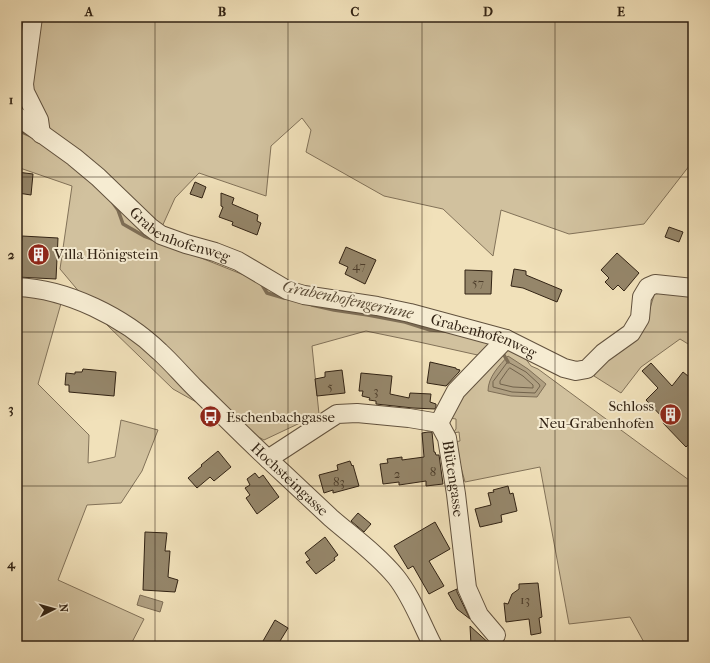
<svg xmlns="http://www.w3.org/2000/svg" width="710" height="663" viewBox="0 0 710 663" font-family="'IM FELL French Canon',serif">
<rect width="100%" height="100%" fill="#f1e1ba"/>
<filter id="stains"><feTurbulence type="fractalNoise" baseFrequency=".005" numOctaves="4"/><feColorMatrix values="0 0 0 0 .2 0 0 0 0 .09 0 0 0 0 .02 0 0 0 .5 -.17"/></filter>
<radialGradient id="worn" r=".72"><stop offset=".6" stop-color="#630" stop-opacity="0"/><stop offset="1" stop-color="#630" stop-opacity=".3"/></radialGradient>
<g fill="#d1c19e" stroke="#827259">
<polygon points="17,17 693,17 693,161 644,224 569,234 501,210 493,256 443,209 384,196 306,152 311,130 302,118 271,146 266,196 199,173 175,198 156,240 294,295 377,306 520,351 531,366 538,369 693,483 693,646 646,646 630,617 569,624 540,467 465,482 454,442 460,441 459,432 453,433 456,429 456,419 449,418 482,356 419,342 366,331 312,346 319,414 264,440 173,389 107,325 60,269 72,186 17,167"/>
<polygon points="656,289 693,291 693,347 680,339 641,367 621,393 594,376 603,361 643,331"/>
<polygon points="17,296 62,300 38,384 89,435 88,463 115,457 121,420 158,430 142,471 121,503 87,505 58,580 144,619 130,646 17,646"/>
</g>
<g fill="#b0a082" stroke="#7e6e56">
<path d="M508,356l20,13 18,15 -9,13 -26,-1 -23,-5c0,-14 11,-25 20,-35z"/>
<polygon points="140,595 163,602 160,612 137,605"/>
</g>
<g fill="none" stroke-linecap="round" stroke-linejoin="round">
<g stroke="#71624b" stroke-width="1">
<polygon points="508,362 526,372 539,384 540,386 535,393 512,392 493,387 493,382"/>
<polygon points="510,368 523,376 533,385 533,388 513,387 500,384 500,381 507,371"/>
</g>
<g stroke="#7e6e56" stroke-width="3.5">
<polyline points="17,130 31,136"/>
<polyline points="113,203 118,210 123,224 144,236 155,240"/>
<polyline points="261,283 267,293 284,298"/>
<polyline points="312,305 334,310 368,315 405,322 430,330 445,331"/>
<polyline points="504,355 508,362"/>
</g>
</g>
<g fill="#95866a" stroke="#322314">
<polygon points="17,172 33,174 31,195 18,193"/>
<polygon points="195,182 206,187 202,198 190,194"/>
<polygon points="221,193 234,198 232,204 258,215 257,221 261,223 257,235 232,225 233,222 219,217 223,207 221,206"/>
<polygon points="669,227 683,232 679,242 665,237"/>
<polygon points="22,236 58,238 56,279 17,277 18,247 21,247"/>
<polygon points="346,247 376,260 365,284 345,274 348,267 339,263"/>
<polygon points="617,253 639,273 624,291 618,285 613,290 605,282 609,278 601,270"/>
<polygon points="514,269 526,271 526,275 562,290 557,302 523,288 511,286"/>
<polygon points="465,270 492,271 491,294 465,294"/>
<polygon points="430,362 456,368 456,369 460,370 459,372 446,386 427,383"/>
<polygon points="651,363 672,386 683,372 693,380 693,440 686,447 663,423 665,420 646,400 658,388 642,371"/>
<polygon points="83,369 116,372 114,396 69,392 69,385 65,385 66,373 75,374 75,372 82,372"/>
<polygon points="342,370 345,393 317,396 315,379 325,377 325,372"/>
<polygon points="361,373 392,376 390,394 409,398 410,393 431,394 430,402 436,404 436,407 435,409 413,408 376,404 376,401 369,400 370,398 362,396 363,391 359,391"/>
<polygon points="428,432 432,432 434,452 435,452 436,455 439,455 443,484 426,486 426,481 399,485 399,482 383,484 380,464 388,463 387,459 402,457 402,460 424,457 422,433"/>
<polygon points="218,451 231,467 214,481 210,477 197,488 188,478 202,466 201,465"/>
<polygon points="350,461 352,466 353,465 359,486 333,493 333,490 324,493 319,475 338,470 337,465"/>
<polygon points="255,473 259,478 263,475 279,497 257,514 246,498 250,495 245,488 250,485 247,479"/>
<polygon points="508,486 510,494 513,493 517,511 501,515 502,522 480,527 475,509 491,505 488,493 494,492 493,490"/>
<polygon points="358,513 371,524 364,532 351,521"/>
<polygon points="435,522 450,549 429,561 444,586 429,594 413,566 408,569 394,546"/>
<polygon points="145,532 167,533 165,551 170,551 168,577 178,580 175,592 143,590"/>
<polygon points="325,537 338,555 334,558 335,560 316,574 306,562 310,560 305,553"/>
<polygon points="538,583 542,617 539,618 541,633 531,635 529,619 506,622 504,603 508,604 512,594 519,589 519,584"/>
<polygon points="457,589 457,592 470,619 457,609 448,593"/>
<polygon points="275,620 288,628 277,646 272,646 263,641"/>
<polygon points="470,626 492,646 471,645"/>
</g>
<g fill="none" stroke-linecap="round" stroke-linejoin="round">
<defs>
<g id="minor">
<polyline points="33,17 24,84 25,92 39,120 41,134"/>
<path id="s1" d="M17,116l57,41 24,20 52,50 11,8 25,9 29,8 23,9 49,29 17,5 73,11 33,7 96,26 58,29 12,3 11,-2 16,-16 28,-20 9,-15 2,-21 6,-10 7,-3 38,4"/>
<path id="s2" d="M17,287c50,2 107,30 143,65 12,11 22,23 34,35 29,28 58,58 89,86 16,15 32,30 48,45 22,19 46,36 65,59 16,20 25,46 37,69"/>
<path id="s3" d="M439,423l8,15 9,56 11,94 12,27 17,20"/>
<polyline points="439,423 456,391 506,339"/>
<polyline points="268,459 337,414 357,413 409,418 439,423"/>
</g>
</defs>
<use href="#minor" stroke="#62523e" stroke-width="20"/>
<use href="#minor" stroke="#f6ecd2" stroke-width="18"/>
</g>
<path fill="none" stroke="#322314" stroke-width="1" stroke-opacity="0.55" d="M155,17v629M288,17v629M422,17v629M555,17v629M17,177h676M17,332h676M17,486h676"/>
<defs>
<symbol id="building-disc" viewBox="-11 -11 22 22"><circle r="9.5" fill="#8f2418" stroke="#f6ecd2"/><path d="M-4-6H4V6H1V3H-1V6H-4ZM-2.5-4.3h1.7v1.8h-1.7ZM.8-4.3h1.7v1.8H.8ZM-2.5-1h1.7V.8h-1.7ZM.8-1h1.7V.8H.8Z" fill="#fff"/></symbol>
<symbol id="bus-disc" viewBox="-11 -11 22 22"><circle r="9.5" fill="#8f2418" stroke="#f6ecd2"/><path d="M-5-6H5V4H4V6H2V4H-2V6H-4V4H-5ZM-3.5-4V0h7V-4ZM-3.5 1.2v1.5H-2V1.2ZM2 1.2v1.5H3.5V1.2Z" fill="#fff"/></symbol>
</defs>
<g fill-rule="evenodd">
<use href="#building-disc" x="26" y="242" width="25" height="25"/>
<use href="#building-disc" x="658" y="402" width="25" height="25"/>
<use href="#bus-disc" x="198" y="404" width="25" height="25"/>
</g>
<g text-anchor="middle" stroke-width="4" stroke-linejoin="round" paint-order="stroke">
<g font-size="13" fill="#4b3c2a">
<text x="359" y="270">47</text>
<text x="478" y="287">57</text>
<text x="330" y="391">5</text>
<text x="376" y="395">3</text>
<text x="433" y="476">8</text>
<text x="397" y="478">2</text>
<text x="339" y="486">83</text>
<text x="525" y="604">13</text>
</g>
<g font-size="15" fill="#322314" stroke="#f6ecd2">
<text dy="5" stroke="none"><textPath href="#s1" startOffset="204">Grabenhofenweg</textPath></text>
<text dy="5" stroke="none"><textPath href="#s1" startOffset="528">Grabenhofenweg</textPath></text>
<text dy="5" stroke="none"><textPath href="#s2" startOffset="342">Hochsteingasse</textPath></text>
<text dy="5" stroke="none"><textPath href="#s3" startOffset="58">Blütengasse</textPath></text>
</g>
<g font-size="15" fill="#322314" stroke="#f6ecd2" text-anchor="start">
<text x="54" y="259">Villa Hönigstein</text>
<text x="654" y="411" text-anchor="end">Schloss<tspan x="654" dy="17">Neu-Grabenhofen</tspan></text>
<text x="226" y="422">Eschenbachgasse</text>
</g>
<g font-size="16" font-style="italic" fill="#5e4f3a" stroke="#f6ecd2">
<text transform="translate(348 299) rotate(12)" y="6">Grabenhofengerinne</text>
</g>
</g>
<rect width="710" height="663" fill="none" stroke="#f1e1ba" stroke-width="44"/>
<g transform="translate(54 609) rotate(84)" stroke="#f6ecd2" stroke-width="3" paint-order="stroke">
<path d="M0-3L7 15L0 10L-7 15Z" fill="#322314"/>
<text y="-6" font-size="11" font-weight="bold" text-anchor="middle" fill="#322314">N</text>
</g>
<rect x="22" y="22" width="666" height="619" fill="none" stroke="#322314" stroke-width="1.5"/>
<g font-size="13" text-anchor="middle" font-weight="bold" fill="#322314">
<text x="89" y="16">A</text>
<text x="222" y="16">B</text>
<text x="355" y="16">C</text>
<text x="488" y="16">D</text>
<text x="621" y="16">E</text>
<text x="11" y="104">1</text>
<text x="11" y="259">2</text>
<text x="11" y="413">3</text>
<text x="11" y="568">4</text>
</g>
<rect width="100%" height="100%" filter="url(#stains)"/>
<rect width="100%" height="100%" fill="url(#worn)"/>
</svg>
